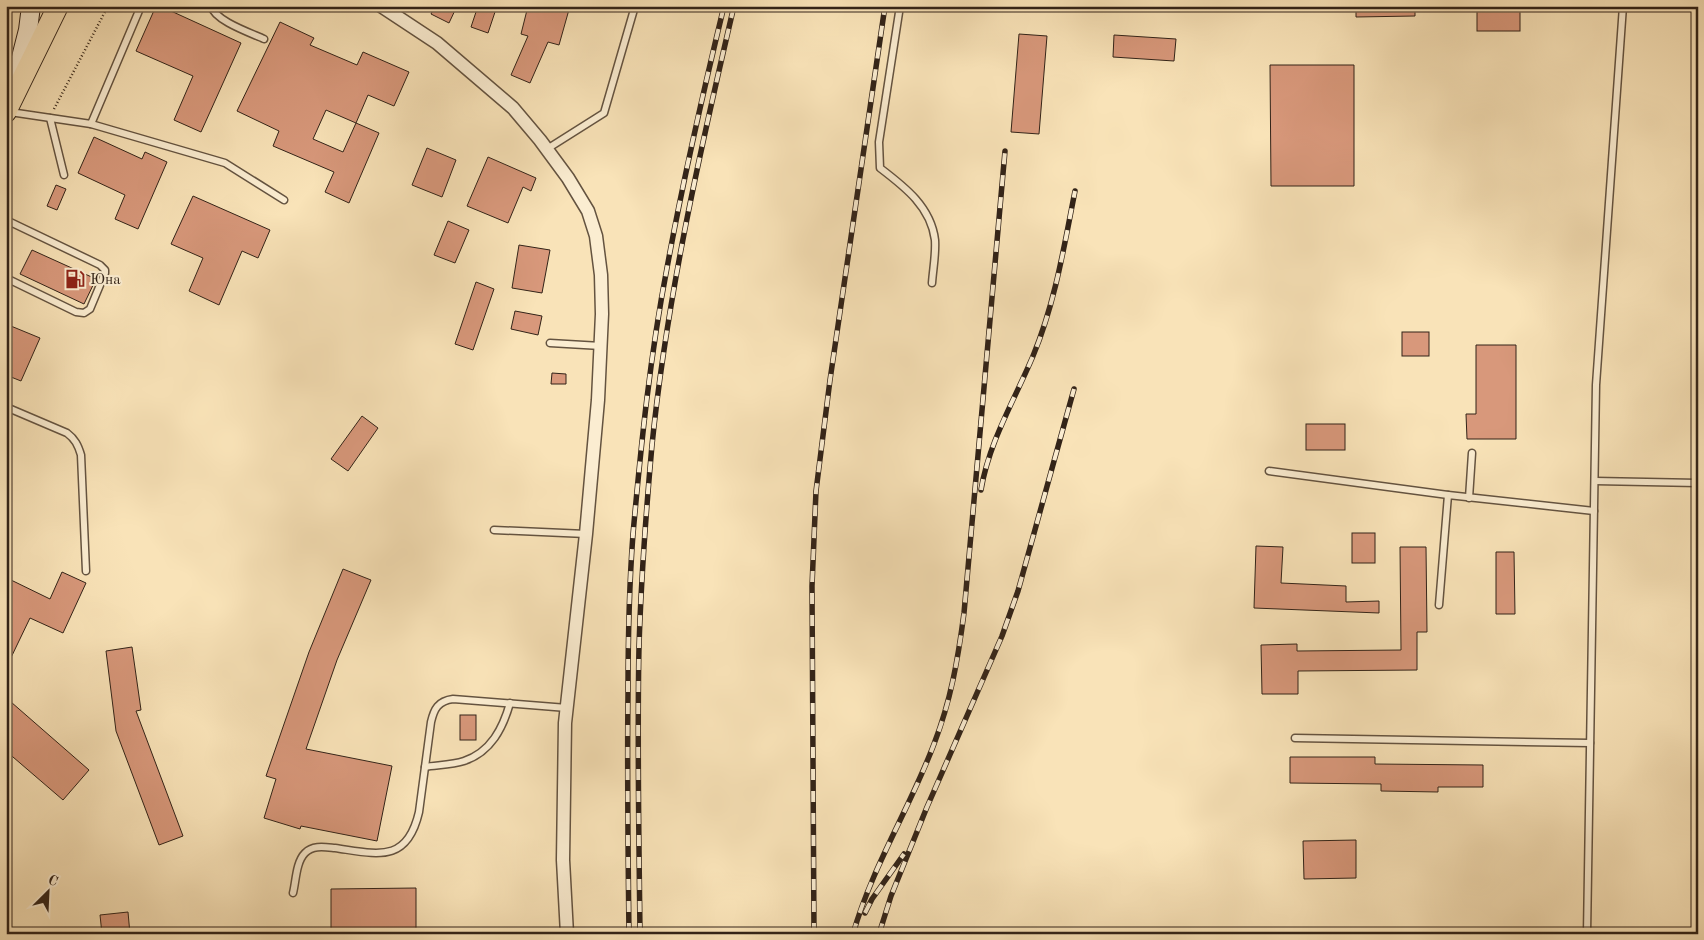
<svg xmlns="http://www.w3.org/2000/svg" width="1704" height="940" viewBox="0 0 1704 940" font-family="'Old Standard TT',serif">
<rect width="100%" height="100%" fill="#f9e3b8"/>
<filter id="stains"><feTurbulence type="fractalNoise" baseFrequency=".004" numOctaves="4"/><feColorMatrix values="0 0 0 0 .2 0 0 0 0 .09 0 0 0 0 .02 0 0 0 .5 -.17"/></filter>
<radialGradient id="worn" r=".72"><stop offset=".6" stop-color="#630" stop-opacity="0"/><stop offset="1" stop-color="#630" stop-opacity=".3"/></radialGradient>
<g fill="#d8987b" stroke="#322318" fill-rule="evenodd">
<polygon points="156,6 160,6 241,43 201,132 174,120 193,76 136,51"/>
<polygon points="435,6 457,6 449,23 431,14"/>
<polygon points="478,6 497,6 488,33 471,27"/>
<polygon points="528,6 570,6 559,45 548,42 530,83 511,75 528,36 521,34"/>
<polygon points="1356,6 1415,6 1415,16 1356,17"/>
<rect x="1477" y="6" width="43" height="25"/>
<path d="M280,22l34,16 -4,7 47,20 6,-13 46,20 -15,34 -26,-11 -12,28 23,10 -30,70 -24,-11 9,-20 -61,-26 6,-15 -42,-20zM326,110l30,13 -13,29 -30,-13z"/>
<polygon points="1019,34 1047,36 1039,134 1011,132"/>
<polygon points="1114,35 1176,39 1174,61 1113,57"/>
<polygon points="1270,65 1354,65 1354,186 1271,186"/>
<polygon points="94,137 142,159 145,152 167,162 138,229 115,219 125,195 78,173"/>
<polygon points="427,148 456,160 442,197 412,185"/>
<polygon points="488,157 536,178 531,191 523,187 508,223 467,206"/>
<polygon points="56,185 66,189 57,210 47,206"/>
<polygon points="193,196 270,230 258,258 242,251 219,305 189,291 203,258 171,244"/>
<polygon points="448,221 469,230 455,263 434,255"/>
<polygon points="519,245 550,250 542,293 512,288"/>
<polygon points="32,250 96,279 84,304 20,274"/>
<polygon points="476,282 494,289 473,350 455,344"/>
<polygon points="515,311 542,316 538,335 511,329"/>
<polygon points="6,324 40,338 21,381 6,375"/>
<rect x="1402" y="332" width="27" height="24"/>
<polygon points="1476,345 1516,345 1516,439 1467,439 1466,414 1476,414"/>
<polygon points="552,373 566,374 566,384 551,384"/>
<polygon points="362,416 378,428 348,471 331,459"/>
<rect x="1306" y="424" width="39" height="26"/>
<rect x="1352" y="533" width="23" height="30"/>
<polygon points="1256,546 1283,547 1281,583 1346,586 1346,602 1379,601 1379,613 1254,608"/>
<polygon points="1400,547 1426,547 1427,632 1417,632 1417,670 1298,671 1298,694 1262,694 1261,645 1297,644 1297,651 1401,650"/>
<polygon points="1496,552 1514,552 1515,614 1496,614"/>
<polygon points="343,569 371,580 337,660 306,749 392,766 377,841 301,826 300,829 264,818 276,779 266,776 309,652"/>
<polygon points="62,572 86,583 63,633 30,618 6,668 6,591 11,580 50,599"/>
<polygon points="132,647 141,710 136,711 183,836 159,845 116,731 106,651"/>
<polygon points="11,702 89,770 63,800 6,751 6,707"/>
<rect x="460" y="715" width="16" height="25"/>
<polygon points="1290,757 1375,757 1375,764 1483,765 1483,787 1438,787 1438,792 1381,791 1381,784 1290,783"/>
<polygon points="1356,840 1356,878 1304,879 1303,841"/>
<polygon points="416,888 416,934 331,934 331,889"/>
<polygon points="128,912 130,934 102,934 100,915"/>
</g>
<g fill="none" stroke-linecap="round" stroke-linejoin="round">
<defs>
<g id="service">
<path d="M211,6c4,15 40,27 53,33"/>
<path d="M900,6l-21,136 1,26c25,19 51,39 55,72 1,14 -2,29 -3,43"/>
<polyline points="10,112 91,124 225,163 284,200"/>
<polyline points="50,118 64,175"/>
<polyline points="91,124 141,6"/>
<polyline points="547,149 604,113 635,6"/>
<polyline points="6,220 100,265 105,270 105,273 90,309 84,313 76,312 6,278"/>
<polyline points="550,343 601,346"/>
<path d="M6,407l61,26c8,6 11,12 14,22l5,116"/>
<polyline points="1269,471 1448,495"/>
<polyline points="1595,481 1698,483"/>
<polyline points="1469,498 1472,453"/>
<polyline points="494,530 586,534"/>
<polyline points="1439,605 1448,495 1594,511"/>
<polyline points="1295,738 1590,743"/>
<path d="M425,767c12,-2 27,-2 39,-6 27,-9 39,-33 46,-58"/>
<path d="M293,893c3,-12 3,-31 12,-40 8,-8 19,-6 30,-5 42,6 72,16 84,-36l12,-90c3,-13 7,-21 22,-23l114,9"/>
<polyline points="1587,934 1596,385 1623,6"/>
</g>
<polyline id="minor" points="381,6 437,43 513,108 540,140 568,178 588,211 596,236 601,275 602,314 598,400 586,534 565,723 563,860 567,934"/>
<polyline id="secondary" points="15,81 28,30 31,6"/>
<polyline id="trunk" points="6,112 58,6"/>
</defs>
<use href="#service" stroke="#645340" stroke-width="9"/>
<use href="#minor" stroke="#645340" stroke-width="15"/>
<use href="#secondary" stroke="#322318" stroke-width="20"/>
<use href="#trunk" stroke="#322318" stroke-width="22"/>
<g stroke="#322318" stroke-width="2.5" stroke-dasharray="1 2.5" stroke-linecap="butt">
<polyline points="93,6 105,11"/>
<polyline points="6,19 11,6"/>
<polyline points="54,109 108,6"/>
</g>
<use href="#service" stroke="#fbedd1" stroke-width="6"/>
<use href="#minor" stroke="#fbedd1" stroke-width="12"/>
<use href="#secondary" stroke="#fbedd1" stroke-width="18"/>
<use href="#trunk" stroke="#f9e3b8" stroke-width="20"/>
<defs>
<g id="rail">
<path d="M981,490c8,-48 33,-89 52,-134 22,-53 31,-109 42,-165"/>
<polyline points="865,913 872,899 904,854"/>
<path d="M629,934c-1,-80 -2,-160 -1,-240 0,-53 1,-107 5,-160 8,-89 17,-178 34,-266 16,-88 36,-175 57,-262"/>
<path d="M640,934c-1,-96 -3,-192 -1,-287 2,-67 7,-135 13,-202 15,-148 48,-294 82,-439"/>
<polyline points="814,934 812,586 816,491 830,380 885,6"/>
<path d="M853,934c19,-67 57,-126 81,-190 17,-44 24,-85 30,-131l41,-462"/>
<polyline points="879,934 891,896 927,807 1002,636 1018,591 1074,389"/>
</g>
</defs>
<use href="#rail" stroke="#322318" stroke-width="5.5"/>
<use href="#rail" stroke="#fbedd1" stroke-width="4" stroke-dasharray="11" stroke-linecap="butt"/>
</g>
<defs>
<symbol id="fuel-bare" viewBox="-9 -9 18 18"><path d="M-5.5-6h7V0h2V4h1.3V-2.5L3-4.5l.8-.8L6-3V5H2.5V1h-1V6h-7ZM-4.2-4.7v3.2H.2V-4.7Z" fill="#8f2418" stroke="#fbedd1" stroke-width="2.5" paint-order="stroke"/></symbol>
</defs>
<g fill-rule="evenodd">
<use href="#fuel-bare" x="61" y="265" width="28" height="28"/>
</g>
<g text-anchor="middle" stroke-width="4" stroke-linejoin="round" paint-order="stroke">
<g font-size="15" fill="#322318" stroke="#fbedd1" text-anchor="start">
<text x="90" y="284">Юна</text>
</g>
</g>
<rect width="1704" height="940" fill="none" stroke="#f9e3b8" stroke-width="25"/>
<rect x="8" y="8" width="1689" height="925" fill="none" stroke="#322318" stroke-width="2.5"/>
<rect x="12" y="12" width="1679" height="915" fill="none" stroke="#322318"/>
<g transform="translate(48 892) rotate(24)" stroke="#fbedd1" stroke-width="4" paint-order="stroke">
<path d="M0-4L9 19L0 12L-9 19Z" fill="#322318"/>
<text y="-8" font-size="14" font-weight="bold" text-anchor="middle" fill="#322318">С</text>
</g>
<rect width="100%" height="100%" filter="url(#stains)"/>
<rect width="100%" height="100%" fill="url(#worn)"/>
</svg>
